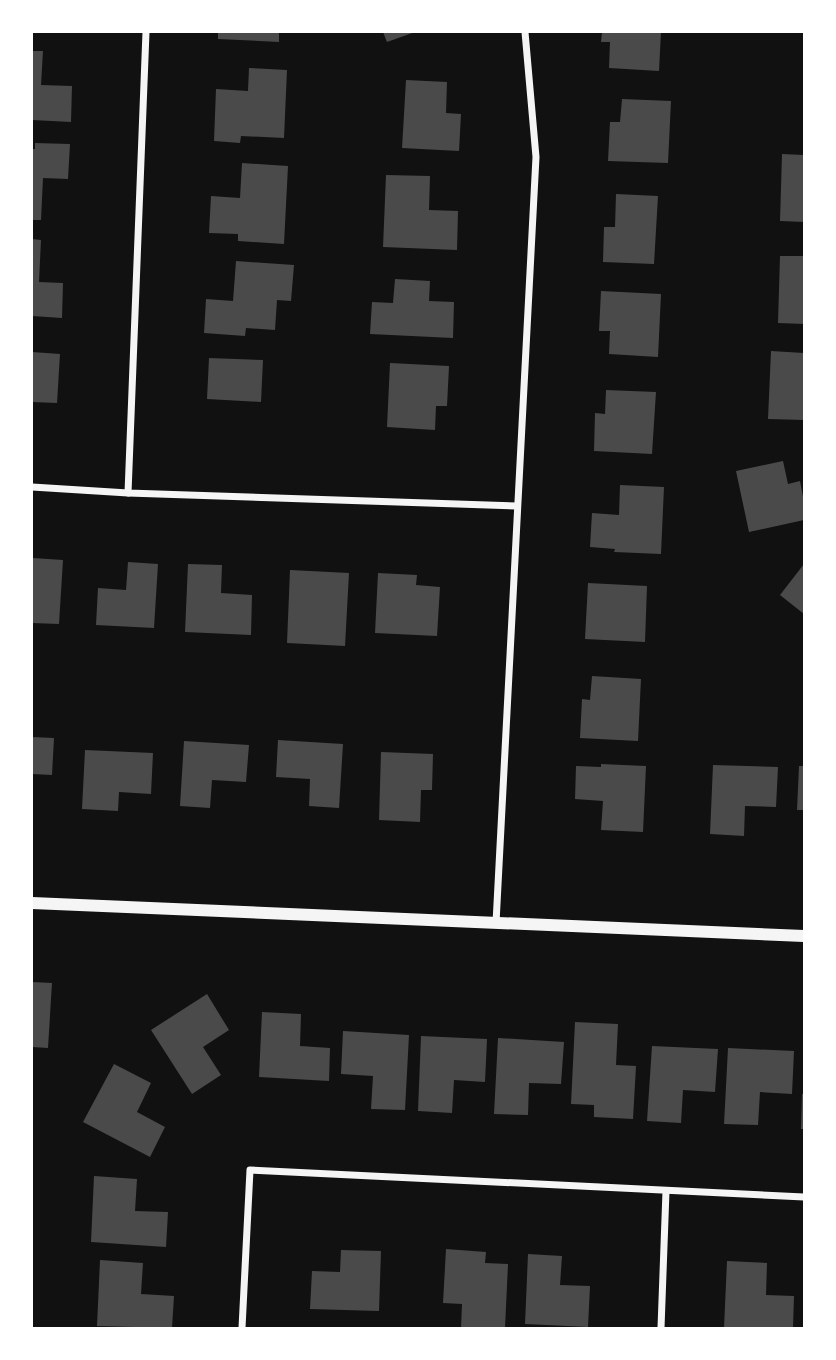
<svg xmlns="http://www.w3.org/2000/svg" width="836" height="1360" viewBox="0 0 836 1360" font-family="'DejaVu Sans',sans-serif">
<rect width="100%" height="100%" fill="#111"/>
<g fill="#4a4a4a">
<polygon points="218,32 279,32 279,42 218,39"/>
<polygon points="383,32 415,32 387,42"/>
<polygon points="602,32 661,32 659,71 609,68 610,42 601,42"/>
<polygon points="32,51 43,51 41,85 72,86 71,122 32,120"/>
<polygon points="249,68 287,70 284,138 241,136 240,143 214,141 216,89 248,91"/>
<polygon points="406,80 447,82 446,113 461,114 459,151 402,148"/>
<polygon points="622,99 671,101 668,163 608,161 610,122 620,122"/>
<polygon points="35,143 70,144 68,179 43,178 41,220 32,220 32,149 35,149"/>
<polygon points="782,154 804,155 804,222 780,221"/>
<polygon points="242,163 288,166 284,244 238,241 238,234 209,233 211,196 240,198"/>
<polygon points="386,175 430,176 429,210 458,211 457,250 383,247"/>
<polygon points="616,194 658,196 654,264 603,262 604,227 615,227"/>
<polygon points="32,239 41,240 39,282 63,283 62,318 32,316"/>
<polygon points="780,256 804,256 804,324 778,323"/>
<polygon points="236,261 294,265 291,301 277,300 275,330 246,328 245,336 204,333 206,299 233,301"/>
<polygon points="395,279 430,281 429,301 454,302 453,338 370,334 372,302 393,303"/>
<polygon points="601,291 661,294 658,357 609,354 610,331 599,331"/>
<polygon points="771,351 804,353 804,420 768,419"/>
<polygon points="32,352 60,354 57,403 32,402"/>
<polygon points="209,358 263,360 261,402 207,399"/>
<polygon points="390,363 449,366 447,406 436,406 435,430 387,427"/>
<polygon points="606,390 656,392 652,454 594,451 595,413 605,414"/>
<polygon points="783,461 788,484 800,481 804,502 804,520 749,532 736,471"/>
<polygon points="620,485 664,487 661,554 614,552 615,549 590,547 592,513 619,515"/>
<polygon points="33,558 63,560 59,624 32,623"/>
<polygon points="128,562 158,564 154,628 96,625 98,588 126,590"/>
<polygon points="188,564 222,565 221,593 252,595 251,635 185,632"/>
<polygon points="804,564 804,614 780,595"/>
<polygon points="290,570 349,573 345,646 287,643"/>
<polygon points="378,573 417,575 416,585 440,587 437,636 375,633"/>
<polygon points="588,583 647,586 645,642 585,639"/>
<polygon points="592,676 641,679 638,741 580,738 582,699 590,700"/>
<polygon points="32,737 54,738 52,775 32,774"/>
<polygon points="278,740 343,744 339,808 309,806 310,779 276,777"/>
<polygon points="184,741 249,745 246,782 212,780 210,808 180,806"/>
<polygon points="85,750 153,753 151,794 119,792 118,811 82,809"/>
<polygon points="381,752 433,754 432,790 421,790 420,822 379,820"/>
<polygon points="601,764 646,766 643,832 601,830 603,801 575,799 576,766 601,767"/>
<polygon points="713,765 778,767 776,807 745,806 744,836 710,834"/>
<polygon points="799,766 804,766 804,810 797,810"/>
<polygon points="32,982 52,983 48,1048 32,1047"/>
<polygon points="207,994 229,1030 203,1047 221,1075 192,1094 151,1030"/>
<polygon points="262,1012 301,1014 300,1046 330,1048 329,1081 259,1077"/>
<polygon points="575,1022 618,1024 616,1065 636,1066 633,1119 594,1117 594,1105 571,1104"/>
<polygon points="343,1031 409,1035 405,1110 371,1109 373,1076 341,1074"/>
<polygon points="421,1036 487,1039 485,1082 454,1080 452,1113 418,1111"/>
<polygon points="498,1038 564,1042 561,1084 529,1083 528,1115 494,1114"/>
<polygon points="652,1046 718,1049 715,1092 683,1090 681,1123 647,1121"/>
<polygon points="728,1048 794,1051 792,1094 760,1092 758,1125 724,1124"/>
<polygon points="114,1064 151,1083 137,1112 165,1127 150,1157 83,1122"/>
<polygon points="802,1094 804,1094 804,1129 801,1129"/>
<polygon points="94,1176 137,1179 135,1211 168,1212 166,1247 91,1242"/>
<polygon points="446,1249 486,1252 485,1263 508,1264 505,1328 461,1328 462,1304 443,1303"/>
<polygon points="341,1250 381,1251 379,1311 310,1309 312,1271 340,1272"/>
<polygon points="528,1254 562,1256 560,1285 590,1286 588,1327 525,1324"/>
<polygon points="100,1260 143,1263 141,1294 174,1296 172,1328 97,1326"/>
<polygon points="727,1261 767,1263 766,1295 794,1296 793,1328 724,1328"/>
</g>
<g fill="none" stroke-linecap="round" stroke-linejoin="round">
<g stroke="#f5f5f5" stroke-width="7">
<polyline points="32,487 128,493 517,506"/>
<polyline points="128,493 146,32"/>
<polyline points="496,923 536,157 525,32"/>
<polyline points="242,1328 250,1170 804,1197"/>
<polyline points="661,1328 666,1191"/>
</g>
<polyline stroke="#f5f5f5" stroke-width="12" points="32,903 804,936"/>
</g>
<rect width="836" height="1360" fill="none" stroke="#ffffff" stroke-width="66"/>
</svg>
